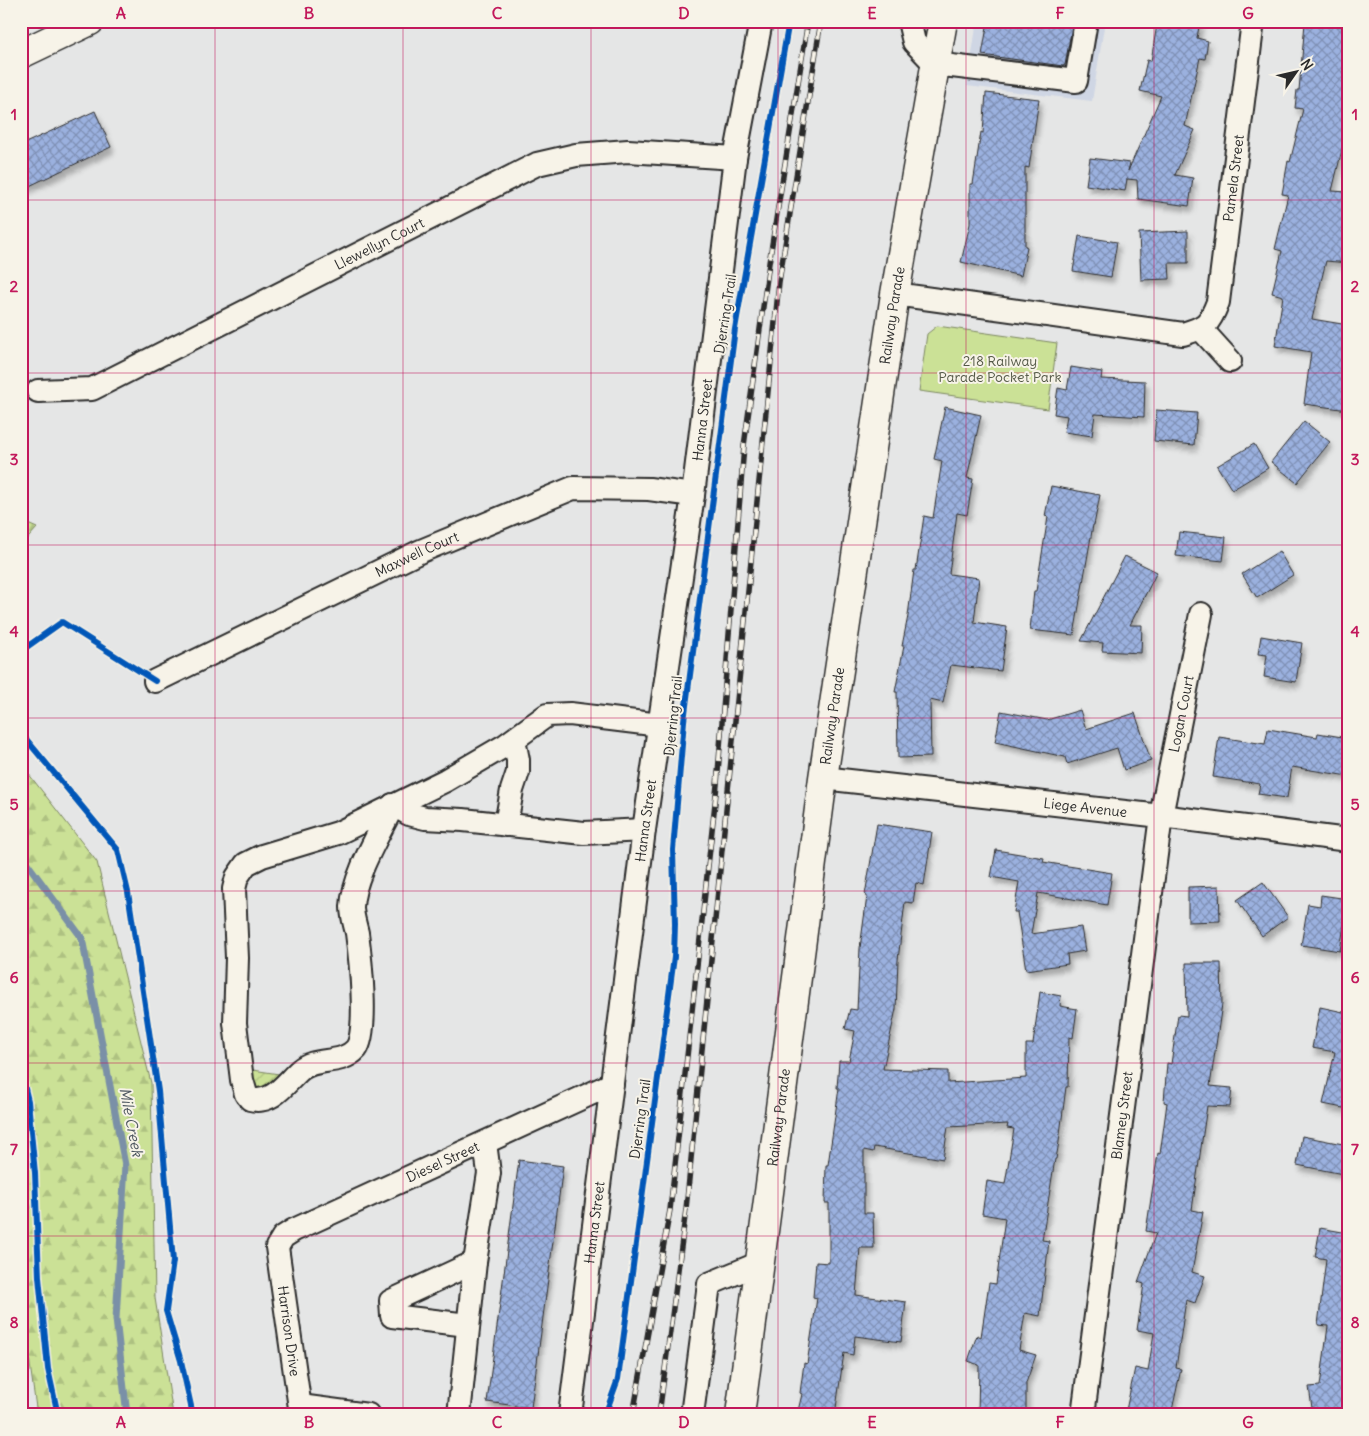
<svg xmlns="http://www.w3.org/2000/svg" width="1369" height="1436" viewBox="0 0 1369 1436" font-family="Delius,sans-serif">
<defs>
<pattern id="forest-firs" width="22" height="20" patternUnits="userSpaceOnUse" patternTransform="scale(1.25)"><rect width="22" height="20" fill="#cbe196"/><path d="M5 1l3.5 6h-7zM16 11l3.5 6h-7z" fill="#aec181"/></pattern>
<pattern id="garden-furrows" width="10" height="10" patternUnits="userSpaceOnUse" patternTransform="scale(1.25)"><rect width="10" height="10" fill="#cbe196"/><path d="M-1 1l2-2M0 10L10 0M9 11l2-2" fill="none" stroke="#aec181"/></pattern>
<pattern id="building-cross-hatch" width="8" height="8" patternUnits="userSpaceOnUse" patternTransform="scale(1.25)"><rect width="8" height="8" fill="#9bb1df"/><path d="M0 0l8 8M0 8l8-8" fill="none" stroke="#7f90b5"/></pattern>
<filter id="shadow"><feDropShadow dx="3" dy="5.5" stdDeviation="2.5" flood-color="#0004"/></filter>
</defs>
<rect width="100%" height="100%" fill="#e5e6e6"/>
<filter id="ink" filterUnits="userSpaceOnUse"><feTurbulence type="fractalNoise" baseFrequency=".02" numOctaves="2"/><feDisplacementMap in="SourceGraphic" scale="10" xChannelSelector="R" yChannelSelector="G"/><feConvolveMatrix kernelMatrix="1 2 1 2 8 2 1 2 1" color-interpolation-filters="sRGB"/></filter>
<g filter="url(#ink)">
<polygon fill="#cfd6e4" points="977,21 1105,21 1092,101 967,86"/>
<g fill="url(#forest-firs)" stroke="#7b8660">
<polygon points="21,521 37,528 21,546"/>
<polygon points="21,764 97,862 151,1083 155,1298 173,1415 37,1415 21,1299"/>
</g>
<polygon fill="#cbe196" stroke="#7b8660" points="937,326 1057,343 1048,409 919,391 927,334"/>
<path fill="url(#garden-furrows)" stroke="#7b8660" d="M253,1070l26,4c-6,14 -11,14 -25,15l-3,-16z"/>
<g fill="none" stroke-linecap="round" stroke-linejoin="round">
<polyline stroke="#7a90a7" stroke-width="7" points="21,855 82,938 103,1049 125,1165 116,1319 127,1415"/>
</g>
<g fill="url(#building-cross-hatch)" stroke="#2b2b2b" filter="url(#shadow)">
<polygon points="988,21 1073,21 1065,65 1063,66 982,55"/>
<polygon points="1170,21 1200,21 1197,38 1208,41 1205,59 1200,58 1185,126 1195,130 1175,175 1193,178 1189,206 1138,199 1137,180 1127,179 1125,191 1086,185 1090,158 1130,163 1128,171 1161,96 1140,91 1147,60 1151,61 1157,24 1169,26"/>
<polygon points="1305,23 1348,27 1343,74 1348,74 1348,125 1332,191 1348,192 1348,263 1326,261 1312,319 1348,325 1348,338 1342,376 1348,377 1348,410 1304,404 1311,352 1275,346 1283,296 1272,293 1282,251 1275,249 1288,195 1282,194 1288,161 1290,162 1303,109 1295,108 1297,90 1299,90"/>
<polygon points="986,93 1039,99 1029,168 1025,167 1025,246 1027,247 1021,276 961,262 970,224 970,184 973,184 981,132 983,133"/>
<polygon points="95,111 111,147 21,190 21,145"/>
<polygon points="1188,231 1188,263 1169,263 1170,279 1141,280 1139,233"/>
<polygon points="1079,236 1117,242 1111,277 1073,271"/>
<polygon points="1071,367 1102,372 1101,379 1145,381 1144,417 1095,414 1092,436 1064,432 1067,416 1054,414 1058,388 1067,390"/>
<polygon points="945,407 981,415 967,478 973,479 967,515 957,513 949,574 979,578 974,622 1007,627 1001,671 951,665 943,703 930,700 931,757 898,758 897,692 895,692 904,646 902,646 908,616 914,570 916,570 924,516 933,518 942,461 934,459"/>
<polygon points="1156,410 1197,413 1194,445 1154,441"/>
<polygon points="1304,421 1330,442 1297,483 1271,462"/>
<polygon points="1254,444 1268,468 1232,490 1217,466"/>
<polygon points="1051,486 1100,495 1094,525 1093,525 1074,635 1030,630 1034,591 1036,591 1048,517 1045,516"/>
<polygon points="1179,532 1226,537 1223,561 1176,556"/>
<polygon points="1279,551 1293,575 1257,598 1242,574"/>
<polygon points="1125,556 1157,572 1130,625 1142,625 1141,653 1102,651 1103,643 1081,641"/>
<polygon points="1261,636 1302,643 1296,682 1264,677 1267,655 1258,654"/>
<polygon points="1080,710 1086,729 1135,713 1151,761 1124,770 1117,748 1067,764 1065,757 995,742 1001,711 1047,720"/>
<polygon points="1268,729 1317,737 1318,733 1348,738 1348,776 1292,767 1287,798 1258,794 1260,784 1213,777 1219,737 1265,744"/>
<polygon points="877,824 932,832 924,885 916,883 913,903 905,902 898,960 896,1009 883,1069 948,1071 948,1083 1026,1078 1026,1044 1033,1044 1040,992 1061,996 1060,1006 1077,1009 1073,1038 1069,1037 1068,1087 1066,1087 1059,1142 1056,1159 1055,1159 1042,1240 1049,1241 1040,1316 1025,1313 1019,1350 1036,1355 1026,1383 1026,1415 978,1415 979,1365 968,1361 977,1335 981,1337 989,1283 996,1284 1005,1218 982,1214 987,1181 1005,1184 1014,1129 1007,1128 1008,1124 948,1127 943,1159 874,1147 873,1152 864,1150 864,1213 873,1213 874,1248 860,1248 856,1295 906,1302 901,1342 855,1336 853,1355 844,1353 835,1415 797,1415 802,1394 800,1393 804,1363 807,1364 817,1298 813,1297 816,1262 829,1263 829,1203 825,1203 826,1165 828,1165 839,1088 837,1088 839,1061 849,1061 855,1031 845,1029 850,1009 857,1010 860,948 867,896 865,895"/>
<polygon points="996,850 1044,858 1043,862 1112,873 1107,905 1038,893 1031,934 1081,927 1085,951 1067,954 1068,964 1026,970 1017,912 1014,912 1019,882 991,877"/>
<polygon points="1263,882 1288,917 1262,936 1237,900"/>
<polygon points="1219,886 1220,921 1188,922 1188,887"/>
<polygon points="1321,895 1348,899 1340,951 1301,945 1308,904 1320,906"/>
<polygon points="1186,963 1221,963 1222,1004 1210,1086 1232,1088 1230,1107 1207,1106 1192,1210 1203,1212 1192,1272 1205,1276 1195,1303 1186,1300 1176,1368 1181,1369 1171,1415 1125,1415 1135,1368 1148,1371 1154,1333 1137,1330 1144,1284 1138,1282 1156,1233 1146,1231 1158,1153 1160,1154 1167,1103 1164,1102 1167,1063 1171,1064 1178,1015 1187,1016"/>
<polygon points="1320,1007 1348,1013 1348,1109 1323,1104 1335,1052 1312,1048"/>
<polygon points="1302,1136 1348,1145 1348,1175 1297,1165"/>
<polygon points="519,1160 563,1166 531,1408 487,1402"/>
<polygon points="1320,1228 1348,1233 1348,1415 1313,1415 1309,1387 1320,1386 1328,1326 1318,1325 1326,1259 1315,1257"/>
</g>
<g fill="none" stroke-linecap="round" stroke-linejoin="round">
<defs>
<g id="minor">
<polyline points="909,21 914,42 935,64 1076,81 1086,21"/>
<path id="s1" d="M895,294l288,40c23,-7 26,-9 35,-32l35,-281"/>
<polyline points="1201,329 1230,361"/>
<path id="s2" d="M38,391l54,-2 445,-225 39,-9 52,-4 107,7"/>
<path id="s3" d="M155,681l266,-130 152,-63 76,1 44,6"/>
<path id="s4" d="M823,778l338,38 187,24"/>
<path d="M393,805c-13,28 -40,71 -41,102 0,9 3,17 5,26 3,22 12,100 -1,116 -15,17 -40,7 -56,21 -14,12 -27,35 -50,29l-4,-5 -4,-14 -7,-57 2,-65 -3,-69 3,-12 9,-13 16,-8 76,-23 108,-53 60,-35 41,-30 23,-1 90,11"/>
<polyline points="393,805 409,814 425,818 463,820 584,833 644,830"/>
<polyline points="506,825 512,790 518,772 518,760 514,740"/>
<polyline points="468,1325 392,1316 391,1301 475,1262"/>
<polyline points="300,1406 368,1415"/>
<path id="s5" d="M301,1415l-24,-168 6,-10 11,-7 318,-146"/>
<polyline points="459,1415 475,1262 489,1173 485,1143"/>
<path id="s6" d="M570,1415l74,-585 49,-335 42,-337 26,-137"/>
<polyline points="692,1415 709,1284 760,1263"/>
<path id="s7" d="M1083,1415l78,-599 40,-202"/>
</g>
<g id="major">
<polyline points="21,54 90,21"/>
<path id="s8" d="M740,1415l83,-637 72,-484 48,-273"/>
</g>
</defs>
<use href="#minor" stroke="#2b2b2b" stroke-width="26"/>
<use href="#major" stroke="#2b2b2b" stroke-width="31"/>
<use href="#minor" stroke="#f7f3e8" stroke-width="22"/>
<use href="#major" stroke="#f7f3e8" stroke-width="28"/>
<defs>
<g id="rail">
<polyline points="633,1415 670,1210 717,785 744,446 769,263 808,21"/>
<polyline points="659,1415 686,1209 779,282 821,21"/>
</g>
</defs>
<use href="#rail" stroke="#2b2b2b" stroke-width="5.5"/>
<use href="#rail" stroke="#f7f3e8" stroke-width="4" stroke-dasharray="11" stroke-linecap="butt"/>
<defs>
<g id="cycleway">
<polyline points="21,651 62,622 155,681"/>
<polyline points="21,733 118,850 128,892 158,1091 173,1261 166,1311 181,1361 193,1415"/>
<polyline points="21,1072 28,1101 35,1173 39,1277 48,1369 58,1415"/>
<polyline points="605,1415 618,1379 674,957 675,924 673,850 684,721 735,329 789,21"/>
</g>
</defs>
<use href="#cycleway" stroke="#f7f3e8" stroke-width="9"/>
<use href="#cycleway" stroke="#0057b8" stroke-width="6"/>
</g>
</g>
<path fill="none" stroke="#c2185b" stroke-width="1" stroke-opacity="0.55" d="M215,21v1394M403,21v1394M591,21v1394M778,21v1394M966,21v1394M1154,21v1394M21,200h1327M21,373h1327M21,545h1327M21,718h1327M21,891h1327M21,1063h1327M21,1236h1327"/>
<g text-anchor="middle" stroke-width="4" stroke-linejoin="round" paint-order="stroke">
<g font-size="14" fill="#2b2b2b" stroke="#f7f3e8">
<text dy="5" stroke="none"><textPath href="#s1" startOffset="466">Pamela Street</textPath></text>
<text dy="5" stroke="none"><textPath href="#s2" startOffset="376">Llewellyn Court</textPath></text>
<text transform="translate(725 314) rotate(-81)" y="5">Djerring Trail</text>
<text dy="5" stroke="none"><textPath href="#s8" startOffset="1110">Railway Parade</textPath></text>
<text dy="5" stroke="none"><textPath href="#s6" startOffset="1004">Hanna Street</textPath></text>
<text dy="5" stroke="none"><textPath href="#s3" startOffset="291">Maxwell Court</textPath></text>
<text dy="5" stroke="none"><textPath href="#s7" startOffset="708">Logan Court</textPath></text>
<text transform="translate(673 716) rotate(-84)" y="5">Djerring Trail</text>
<text dy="5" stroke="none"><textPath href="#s8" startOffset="705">Railway Parade</textPath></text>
<text dy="5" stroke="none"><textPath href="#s4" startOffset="264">Liege Avenue</textPath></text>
<text dy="5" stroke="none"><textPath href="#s6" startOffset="599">Hanna Street</textPath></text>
<text dy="5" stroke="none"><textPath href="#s7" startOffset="302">Blamey Street</textPath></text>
<text dy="5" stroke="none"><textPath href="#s8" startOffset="300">Railway Parade</textPath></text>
<text transform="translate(640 1119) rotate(-82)" y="5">Djerring Trail</text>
<text dy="5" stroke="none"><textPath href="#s5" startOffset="358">Diesel Street</textPath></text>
<text dy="5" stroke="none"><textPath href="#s6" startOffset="194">Hanna Street</textPath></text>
<text transform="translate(289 1331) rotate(82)" y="5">Harrison Drive</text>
</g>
<g font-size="14" fill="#535846" stroke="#f7f3e8">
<text x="1000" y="366">218 Railway<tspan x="1000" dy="16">Parade Pocket Park</tspan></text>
</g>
<g font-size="15" font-style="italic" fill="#4c555e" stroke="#f7f3e8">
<text transform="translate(131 1122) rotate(79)" y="5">Mile Creek</text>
</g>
</g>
<rect width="1369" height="1436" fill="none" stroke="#f7f3e8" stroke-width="55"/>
<g transform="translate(1296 72) rotate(56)" stroke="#f7f3e8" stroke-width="4" paint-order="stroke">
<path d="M0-4L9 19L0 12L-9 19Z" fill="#2b2b2b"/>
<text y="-8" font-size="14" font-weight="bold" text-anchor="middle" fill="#2b2b2b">N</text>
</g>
<rect x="28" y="28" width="1314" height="1380" fill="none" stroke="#c2185b" stroke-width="2"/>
<g font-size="16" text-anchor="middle" font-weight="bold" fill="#c2185b">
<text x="121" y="19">A</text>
<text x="309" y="19">B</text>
<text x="497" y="19">C</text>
<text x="684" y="19">D</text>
<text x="872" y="19">E</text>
<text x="1060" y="19">F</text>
<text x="1248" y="19">G</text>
<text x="14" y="120">1</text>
<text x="1355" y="120">1</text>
<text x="14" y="292">2</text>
<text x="1355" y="292">2</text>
<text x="14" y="465">3</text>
<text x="1355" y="465">3</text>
<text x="14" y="637">4</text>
<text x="1355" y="637">4</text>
<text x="14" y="810">5</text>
<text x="1355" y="810">5</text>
<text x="14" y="983">6</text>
<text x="1355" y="983">6</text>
<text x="14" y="1155">7</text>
<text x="1355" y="1155">7</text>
<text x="14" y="1328">8</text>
<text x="1355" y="1328">8</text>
<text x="121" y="1428">A</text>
<text x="309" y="1428">B</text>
<text x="497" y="1428">C</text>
<text x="684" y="1428">D</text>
<text x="872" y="1428">E</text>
<text x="1060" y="1428">F</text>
<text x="1248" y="1428">G</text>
</g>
</svg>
